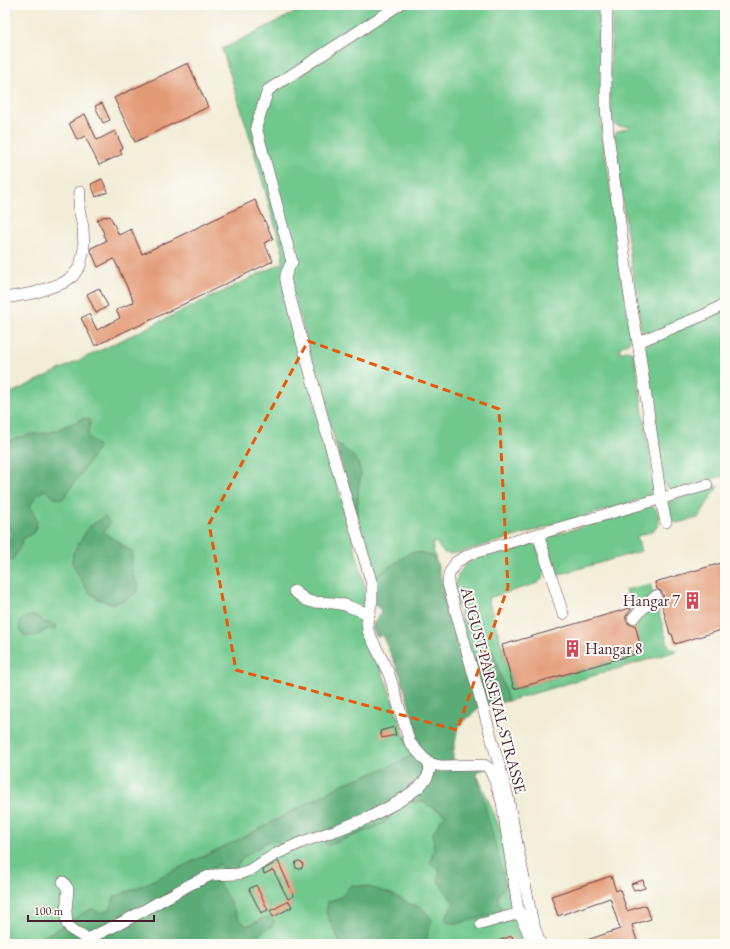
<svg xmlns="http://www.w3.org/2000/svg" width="730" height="949" viewBox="0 0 730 949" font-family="'EB Garamond',serif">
<rect width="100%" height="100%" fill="#fdfcf7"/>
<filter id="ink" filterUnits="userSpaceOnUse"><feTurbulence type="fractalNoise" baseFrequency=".025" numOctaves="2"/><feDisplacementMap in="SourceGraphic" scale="8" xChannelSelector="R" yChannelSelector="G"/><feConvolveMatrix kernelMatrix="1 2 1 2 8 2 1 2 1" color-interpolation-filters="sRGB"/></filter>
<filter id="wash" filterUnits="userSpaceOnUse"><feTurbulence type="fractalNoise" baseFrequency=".012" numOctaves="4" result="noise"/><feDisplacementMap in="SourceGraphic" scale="16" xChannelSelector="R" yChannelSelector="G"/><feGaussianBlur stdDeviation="0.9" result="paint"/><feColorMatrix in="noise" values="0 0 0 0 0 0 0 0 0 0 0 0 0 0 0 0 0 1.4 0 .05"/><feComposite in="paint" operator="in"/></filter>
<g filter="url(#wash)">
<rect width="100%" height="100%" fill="#f2edd7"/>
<g fill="#70c88d" stroke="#5d745c">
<path d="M310,5h293l-3,98 3,34 28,197c0,9 -4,10 -11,13v6l8,-3 4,2 3,6 19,128v6l-4,5 -192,56c-13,2 -15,1 -22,-11l-4,2 3,13 -12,-4 -50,25 -16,-58 1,-30 3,-16 -4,-13 -6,-7 -16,-12 -43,-153 -8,2 83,302 -5,22v11l25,58 24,71 65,17 44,103 3,30 12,39h-530v-548l277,-133 1,-10 -35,-122 -26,-82z"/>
<path d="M613,5h112v294l-75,36 -9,-5 -28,-193c3,-7 9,-7 16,-9v-2c-7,1 -11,1 -17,-3l-3,-31z"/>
<path d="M725,311v164l-48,15c-7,0 -10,-2 -14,-8l-19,-131 1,-5 4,-4z"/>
<polygon points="718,486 698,518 677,523 670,520 666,506 668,502 707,488"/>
<path d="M651,506c6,3 7,6 8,12 2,13 -12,15 -22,18l4,15 -84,24 -11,-35 1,-3z"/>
<path d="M529,541c3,1 4,1 6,3 3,4 10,26 9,31 -1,5 -5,7 -9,9l-47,14 26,91 128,-37 -8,-32 21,-20 14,47 3,2 4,1 1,1 -169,50 -15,-50 -21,6 -18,-66c4,-28 20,-35 45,-42 10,-2 20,-5 30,-8z"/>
<polygon points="650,584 654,596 632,616 630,608 632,607 631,603 628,603 625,590"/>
</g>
<g fill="#5cac78" stroke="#536652">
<path d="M85,418l5,2c1,5 -2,9 -2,14 0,5 7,9 11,13l-36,52 -9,-1 -9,-8 -9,6 -6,10 7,15 -2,11 -11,6 -7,15 -5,7 -7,-4v-12l8,-11 -8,-11v-80l26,-8 18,-1z"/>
<polygon points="335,442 351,454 357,461 361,474 358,490 357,520"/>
<path d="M105,516l5,7 -6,9c9,8 19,12 28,20v22l7,12 -3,7 -14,8 -11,3 -13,-5 -11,-9 -15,-27 1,-10 16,-26z"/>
<path d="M411,552l12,1 12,4 44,151 -21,19 -5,28v6l36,7 -13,4 30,113c-10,12 -10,13 -3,26l-42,12h-13l-3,-5 9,-15 -16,-22 2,-10 -10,-9 4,-13 -1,-16 8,-13 5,-5 -23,-13h-18l-22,22 -55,22 -8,-9 -34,11 -10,-7 -11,2 -21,14 -7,8 1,7h-13l-5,-8 -8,4 -4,7 2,5 9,3 19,34 8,9 22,-9 7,4 -3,5 -22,13 1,5h-222l31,-16 23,-15 9,-4 8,4 11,-4 3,-12 27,-11 109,-52 95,-51 39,-14 27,-13 -6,-19 12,-5 -17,-58 -18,-39 -5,2c-10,-14 -1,-13 4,-25l-2,-4 -4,-3 -2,-27z"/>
<polygon points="32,615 38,617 44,622 56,625 55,630 48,629 36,636 25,636 20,629 20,622 25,617"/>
<polygon points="493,651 508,701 486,706 472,658"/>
<polygon points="351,885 369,887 391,894 410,904 420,906 432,919 425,944 341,944 326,913 328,902 341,897"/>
</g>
<g id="blocks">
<g fill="#e39a76">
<polygon points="188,63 208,107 135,142 114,98"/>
<polygon points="102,103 110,120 103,123 95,106"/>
<polygon points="85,114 97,140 115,131 123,148 120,150 122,154 99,165 85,136 77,140 69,123 73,121 73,120"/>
<polygon points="102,179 108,192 96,197 91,184"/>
<polygon points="255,200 273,239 264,243 273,261 134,328 134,327 95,346 81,318 89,314 97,330 120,318 116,310 134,302 114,259 98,267 91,251 91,248 106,241 103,234 104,233 97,220 105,216 106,217 110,216 119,235 131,229 142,254"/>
<polygon points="99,288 108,306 96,313 87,294"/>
<polygon points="725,562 725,629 675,644 672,634 670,634 661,601 663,598 663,594 661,591 657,589 655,582"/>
<polygon points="630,608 631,610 626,616 626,620 628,623 631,625 635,625 642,652 514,689 502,645"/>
<polygon points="394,727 396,735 382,738 380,731"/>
<circle cx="299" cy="865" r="4"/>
<polygon points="278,861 294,896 288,899 273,870 264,874 263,870"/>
<polygon points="611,876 616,891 620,889 627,911 646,905 651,919 632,925 638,944 578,944 578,943 620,929 610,898 558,916 551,896"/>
<polygon points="643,880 645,888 638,890 638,889 634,890 631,884"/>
<polygon points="256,885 268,910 261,913 249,889"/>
<polygon points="289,901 292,907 273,917 270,911"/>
<polygon points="512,936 515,944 491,944 491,943"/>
</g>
</g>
</g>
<g filter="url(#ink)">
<use href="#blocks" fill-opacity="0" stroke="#633e45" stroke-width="1"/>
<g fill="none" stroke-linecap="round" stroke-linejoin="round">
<defs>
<g id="minor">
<polyline points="607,5 606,73 606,106 608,134 630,298 638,342 661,499 666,522"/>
<polyline points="5,298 34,293 63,283 73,276 80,266 84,249 83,227 79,209 80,192"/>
<polyline points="638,342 704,315 725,304"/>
<polyline points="538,534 563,614"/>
<polyline points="294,591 306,600 312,602 334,603 345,605 369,614"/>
<polyline points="633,618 656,596"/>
<polyline points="428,763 441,766 484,765 489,768 494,779 502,802 518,909 527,930 530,939"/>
<path d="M63,882l5,7 -2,22 1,13 5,6 15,9 36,-17 68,-38 20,-9 27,-1 12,-4 26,-16 26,-12 35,-12 31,-12 30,-16 20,-14 9,-10 3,-9 -2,-6 -18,-20 -21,-69 -21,-43 -1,-9 5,-21v-17l-44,-146 -40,-148c-4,-14 -3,-16 4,-28l-36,-135 12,-37 131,-85"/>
<polyline points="481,924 520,913"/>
<polyline points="540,944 532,919 507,793 448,584 449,574 456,562 470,554 707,485"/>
</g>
</defs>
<use href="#minor" stroke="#633e45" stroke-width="12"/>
<use href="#minor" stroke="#fff" stroke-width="11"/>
</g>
</g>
<path fill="none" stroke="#e8590c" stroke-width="3" stroke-dasharray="8 5" stroke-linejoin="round" d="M308,341l191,68 9,178 -51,143 -221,-60 -27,-146z"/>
<defs>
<symbol id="building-bare" viewBox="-9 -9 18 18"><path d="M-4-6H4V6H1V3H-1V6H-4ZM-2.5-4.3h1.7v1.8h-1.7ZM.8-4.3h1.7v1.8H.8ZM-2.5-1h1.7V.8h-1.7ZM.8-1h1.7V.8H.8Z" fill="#d1495b" stroke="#fdfcf7" stroke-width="2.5" paint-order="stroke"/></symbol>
</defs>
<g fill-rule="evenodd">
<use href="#building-bare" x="680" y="588" width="25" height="25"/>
<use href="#building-bare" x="560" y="636" width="25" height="25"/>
</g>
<g text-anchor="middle" stroke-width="4" stroke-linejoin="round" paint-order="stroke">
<g font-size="16" fill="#4a1f2b" stroke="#fdfcf7" text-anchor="end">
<text x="680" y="606">Hangar 7</text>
<text x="585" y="654" text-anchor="start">Hangar 8</text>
</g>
<g font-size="16" fill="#4a1f2b" stroke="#fdfcf7">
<text transform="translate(494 690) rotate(75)" y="6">AUGUST-PARSEVAL-STRASSE</text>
</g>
</g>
<rect width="730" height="949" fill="none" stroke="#fdfcf7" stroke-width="20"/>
<path d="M28 915v6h126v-6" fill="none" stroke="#4a1f2b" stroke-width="2"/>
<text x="34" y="915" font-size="12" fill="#4a1f2b" stroke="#fdfcf7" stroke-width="3" paint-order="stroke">100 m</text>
</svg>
